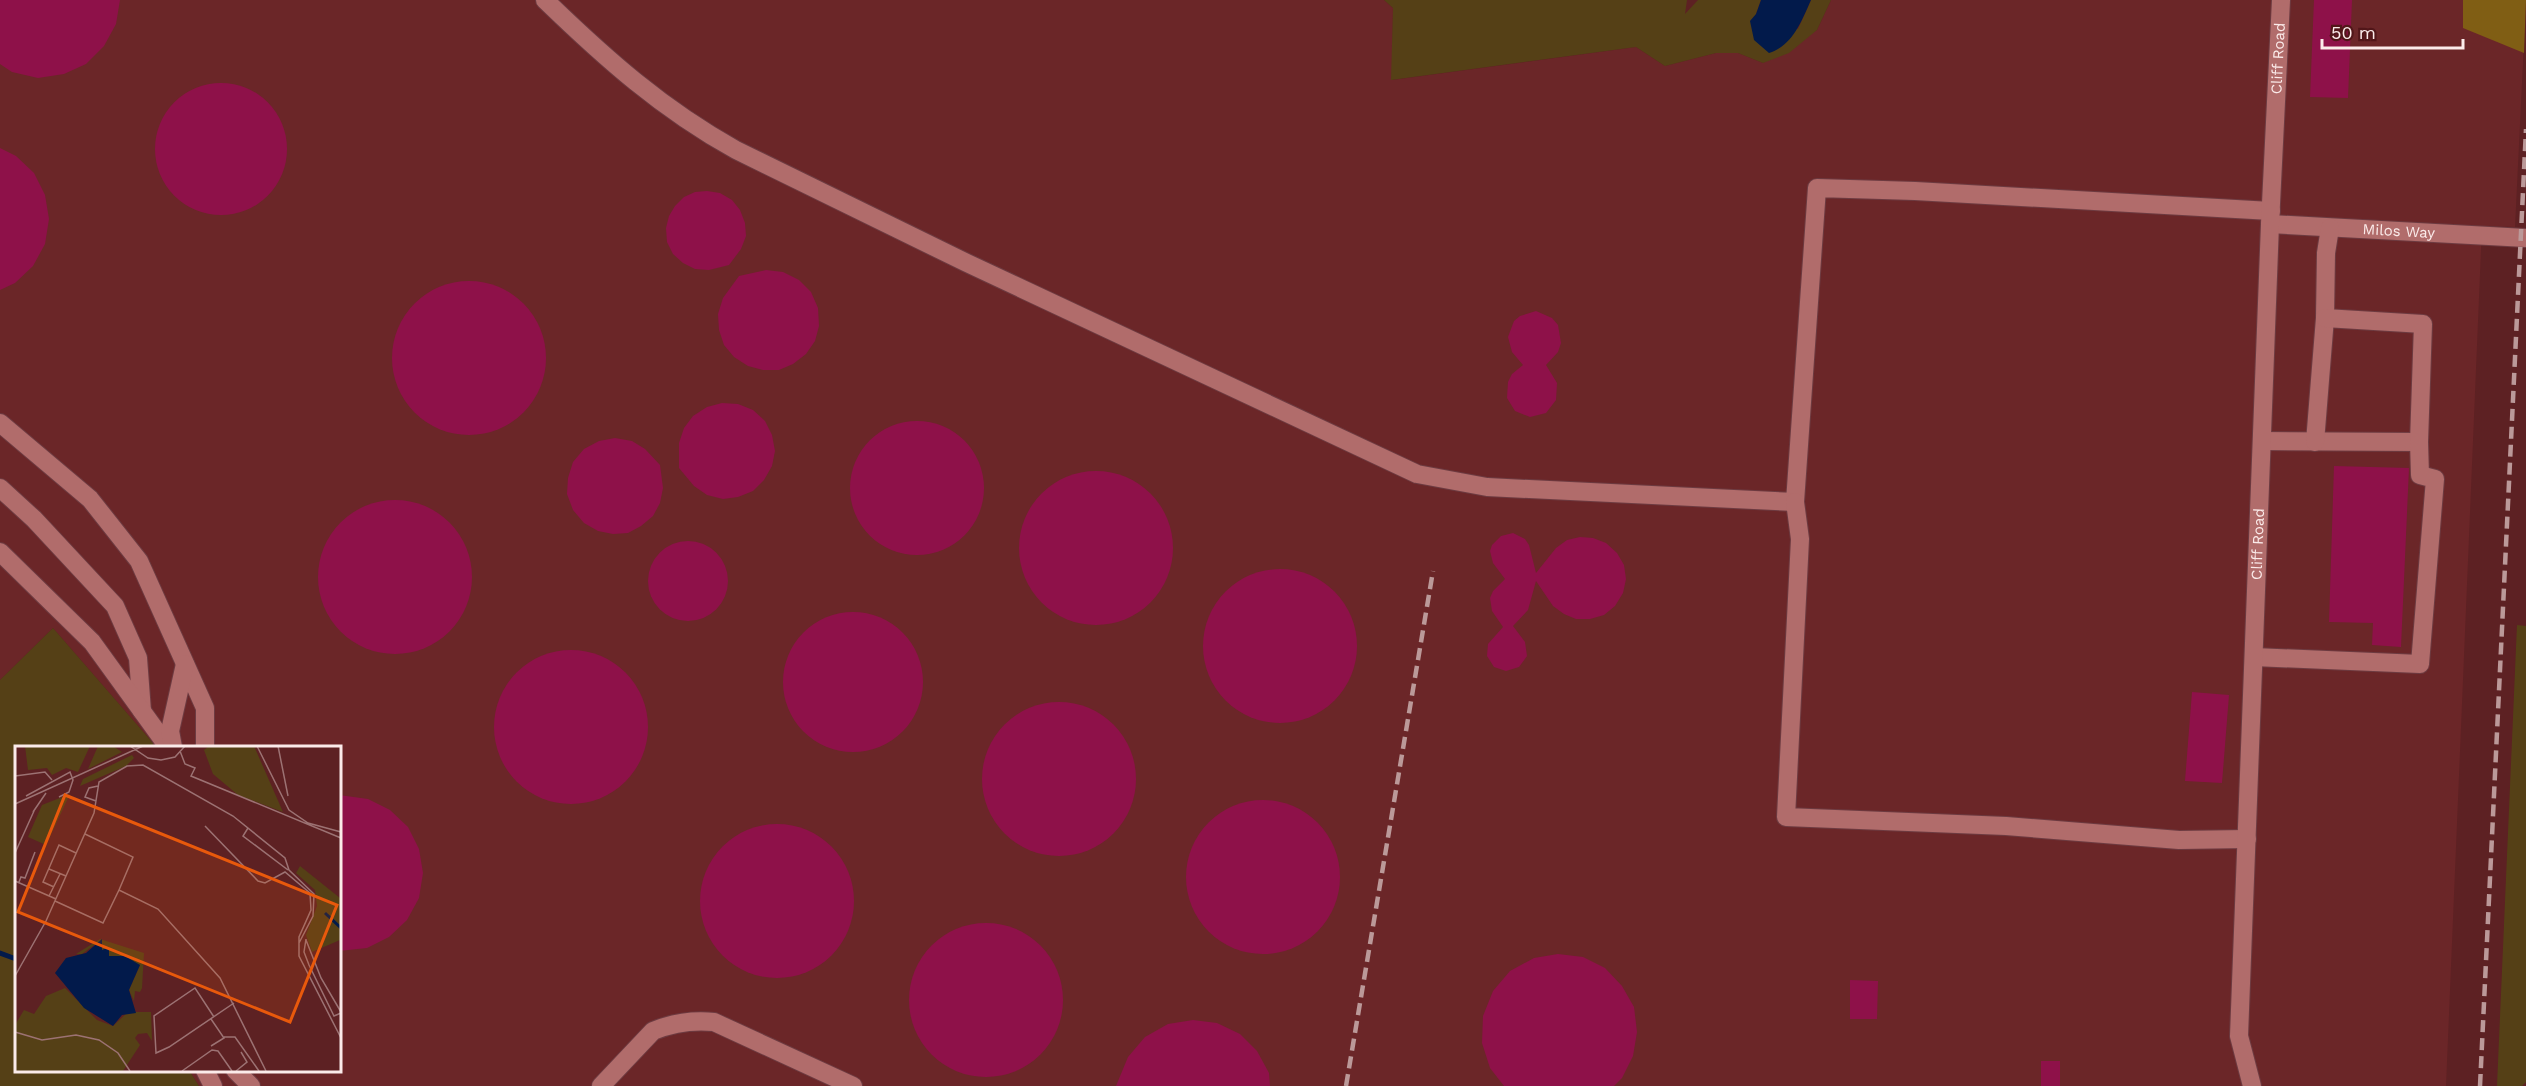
<svg xmlns="http://www.w3.org/2000/svg" width="2526" height="1086" viewBox="0 0 2526 1086" font-family="'Work Sans',sans-serif">
<rect width="100%" height="100%" fill="#5d2123"/>
<polygon fill="#6b2628" points="0,0 1384,0 1393,8 1392,80 1636,47 1665,66 1716,53 1738,53 1763,63 1817,30 1831,0 2526,0 2515,227 2482,226 2446,1086 199,1086 189,1070 339,1070 339,747 153,747 153,743 53,628 0,680"/>
<g fill="#554016">
<polygon points="1384,0 1687,0 1685,14 1698,0 1761,0 1756,14 1798,29 1811,0 1831,0 1817,30 1789,53 1763,63 1738,53 1716,53 1665,66 1636,47 1391,80 1393,8"/>
<polygon points="2517,625 2526,626 2526,1082 2522,1086 2497,1086"/>
<polygon points="53,628 153,743 153,747 16,747 16,1070 189,1070 199,1086 0,1086 0,680"/>
</g>
<polygon fill="#805e14" points="2463,0 2526,0 2524,53 2463,28"/>
<path fill="#021a4b" d="M1761,0h50c-10,22 -18,45 -42,53l-15,-13 -4,-19 6,-7z"/>
<g fill="none" stroke-linecap="round" stroke-linejoin="round">
<polyline stroke="#021a4b" stroke-width="5" points="0,953 16,959"/>
</g>
<g fill="#8e1149">
<polygon points="0,0 120,0 116,24 104,46 86,64 64,74 38,78 12,72 0,64"/>
<polygon points="2314,0 2352,0 2348,98 2310,97"/>
<circle cx="221" cy="149" r="66"/>
<polygon points="0,148 16,156 34,173 45,195 49,219 45,244 33,266 15,283 0,290"/>
<polygon points="707,191 720,193 732,200 740,210 745,223 746,236 741,249 729,265 709,270 695,269 683,263 673,254 667,242 666,228 669,216 675,206 684,197 695,192"/>
<polygon points="766,270 783,272 799,280 811,292 818,308 819,326 815,341 806,354 793,364 779,370 763,370 748,366 734,357 724,345 719,330 718,314 723,298 739,276"/>
<circle cx="469" cy="358" r="77"/>
<polygon points="1536,311 1552,318 1558,325 1561,343 1558,352 1546,365 1557,383 1556,400 1546,413 1530,417 1515,411 1507,398 1508,382 1512,374 1523,365 1512,352 1508,337 1514,321 1520,316"/>
<polygon points="722,403 738,404 753,410 765,421 772,435 775,451 772,466 764,480 753,491 738,497 723,499 707,495 694,486 679,468 679,443 684,428 693,416 707,407"/>
<circle cx="917" cy="488" r="67"/>
<polygon points="615,438 632,441 645,449 660,465 663,488 660,503 653,516 641,526 628,533 613,534 598,531 584,523 573,510 567,494 568,478 573,462 584,449 599,441"/>
<polygon points="2334,466 2409,468 2401,647 2372,645 2373,623 2329,622"/>
<circle cx="1096" cy="548" r="77"/>
<circle cx="395" cy="577" r="77"/>
<polygon points="1513,533 1525,539 1529,545 1536,573 1556,548 1567,540 1580,537 1593,538 1606,543 1617,553 1624,565 1626,579 1623,593 1615,606 1604,615 1590,619 1576,619 1564,614 1553,606 1536,581 1528,610 1513,626 1525,642 1527,656 1519,667 1506,671 1494,667 1487,656 1488,644 1503,627 1492,611 1490,598 1493,591 1505,579 1493,563 1490,551 1492,545 1501,536"/>
<circle cx="688" cy="581" r="40"/>
<circle cx="1280" cy="646" r="77"/>
<circle cx="853" cy="682" r="70"/>
<circle cx="571" cy="727" r="77"/>
<polygon points="2192,692 2229,695 2222,783 2185,781"/>
<circle cx="1059" cy="779" r="77"/>
<polygon points="339,795 368,799 390,810 408,827 419,849 423,873 419,898 407,920 389,937 367,948 339,951"/>
<circle cx="1263" cy="877" r="77"/>
<circle cx="777" cy="901" r="77"/>
<circle cx="986" cy="1000" r="77"/>
<polygon points="1558,954 1583,957 1605,968 1622,986 1634,1007 1637,1032 1633,1056 1622,1078 1614,1086 1504,1086 1490,1068 1482,1043 1483,1016 1493,991 1510,971 1534,958"/>
<polygon points="1850,980 1878,981 1877,1019 1850,1019"/>
<polygon points="1193,1020 1217,1023 1240,1034 1257,1051 1269,1073 1270,1086 1116,1086 1128,1057 1145,1037 1168,1024"/>
<rect x="2041" y="1061" width="19" height="25"/>
</g>
<g fill="none" stroke-linecap="round" stroke-linejoin="round">
<defs>
<g id="minor">
<path d="M545,0c61,59 117,109 191,150l231,113 450,211 70,13 308,15 22,-314 98,3 356,20"/>
<path id="s1" d="M2270,224l256,14"/>
<polyline points="0,423 90,499 139,561 205,708 205,747"/>
<polyline points="2262,441 2419,442"/>
<polyline points="2315,442 2325,318 2326,253 2330,228"/>
<polyline points="0,488 34,519 115,606 138,658 142,711"/>
<polyline points="1795,502 1800,539 1786,817 2006,826 2179,840 2247,839"/>
<polyline points="0,552 92,642 168,747"/>
<polyline points="2254,657 2420,664 2435,479 2420,475 2419,442 2423,324 2325,318"/>
<polyline points="173,747 170,731 185,664"/>
<polyline points="205,1070 213,1086"/>
<polyline points="235,1070 251,1086"/>
<path d="M601,1086l52,-55c19,-8 40,-11 61,-9l139,64"/>
<path id="s2" d="M2252,1086l-13,-50 31,-812 11,-224"/>
</g>
</defs>
<use href="#minor" stroke="#6d3b41" stroke-width="20"/>
<use href="#minor" stroke="#b16c6b" stroke-width="18"/>
<g stroke="#b99" stroke-width="4.5" stroke-dasharray="12 6" stroke-linecap="butt">
<polyline points="1346,1086 1433,571"/>
<polyline points="2480,1086 2526,129"/>
</g>
</g>
<g text-anchor="middle" stroke-width="5" stroke-linejoin="round" paint-order="stroke">
<g font-size="15" fill="#fbebea" stroke="#511619">
<text dy="5" stroke="none"><textPath href="#s2" startOffset="1030">Cliff Road</textPath></text>
<text dy="5" stroke="none"><textPath href="#s1" startOffset="129">Milos Way</textPath></text>
<text dy="5" stroke="none"><textPath href="#s2" startOffset="544">Cliff Road</textPath></text>
</g>
</g>
<g transform="translate(15 746)">
<rect width="326" height="326" fill="#5d2123"/>
<path d="M10,0h65l-12,26 -12,-4 -14,7 -5,-7 -19,2zM83,0h15l9,6 -34,17zM194,0h45l29,66 -45,-17 -25,-21 -9,-24zM117,9l2,3 -8,8 -46,20 3,-7zM55,48l-24,51 -18,-8 14,-32zM285,120l40,32v42l-28,12 -6,-17 11,-29 -2,-16 -19,-17zM85,193l44,14 -2,35 -2,4 -5,-1 -1,10 -5,-11 11,-25 -31,-9v-7l-7,1 1,-6 -9,1 -12,9h-6zM50,242l32,32 16,6 15,-14h23l1,29 -5,-8 -9,1 -3,4 5,7 -17,26h-108v-46l9,-15 10,4 12,-18z" fill="#554016"/>
<path d="M87,193v11l7,-3v9h16l15,9 -11,25 7,23 -14,2 -9,11 -29,-18 -29,-35 11,-15 20,-5z" fill="#021a4b"/>
<path fill="none" stroke="#021a4b" stroke-width="3" d="M310,167l16,15"/>
<path fill="none" stroke="#9c7273" stroke-width="1.5" d="M115,0l18,12 13,2 14,-3 10,-11M242,0l32,64 19,13 33,9M263,0l10,50M165,5l5,13 10,4 -4,8 150,62M0,30l30,-4 7,8M11,50l44,-24 3,8 -4,12 -10,5M81,55l-11,-4 4,-9 9,-2M0,58l128,-58M18,66l13,-19M190,80l53,55 7,2 20,-11 25,21 1,17 -12,27v19l42,82M233,82l-5,8 45,34M70,88l48,23 -14,33M0,107l19,-42M34,123l17,7M0,135l41,18M4,136l2,-5 4,1 10,-26M39,141l-11,-5 16,-37 17,8M34,150l11,-22M40,155l48,22 16,-33 39,19 62,69 46,93M291,193l-2,13 5,13 25,51 7,-3M291,194l15,38 20,34M0,230l31,-55 48,-108 5,-31 28,-16 16,-1 90,51 52,42 4,12 25,24 -1,22 -14,27M199,271l-19,-29 -41,28 2,37 13,-6 65,-44M196,273l13,19 -13,8M0,286l27,8 34,-5 23,5 19,13 12,18M209,291h11l24,34M167,325l30,-21 6,1 14,20M221,325l11,-9 -6,-10"/>
<path fill="#e8590c" fill-opacity="0.15" stroke="#e8590c" stroke-width="3" d="M50,49l272,110 -47,117 -272,-110z"/>
<rect width="326" height="326" fill="none" stroke="#fbebea" stroke-width="3"/>
</g>
<path d="M2322 39v9h141v-9" fill="none" stroke="#fbebea" stroke-width="3"/>
<text x="2331" y="39" font-size="18" fill="#fbebea" stroke="#511619" stroke-width="4.5" paint-order="stroke">50 m</text>
</svg>
